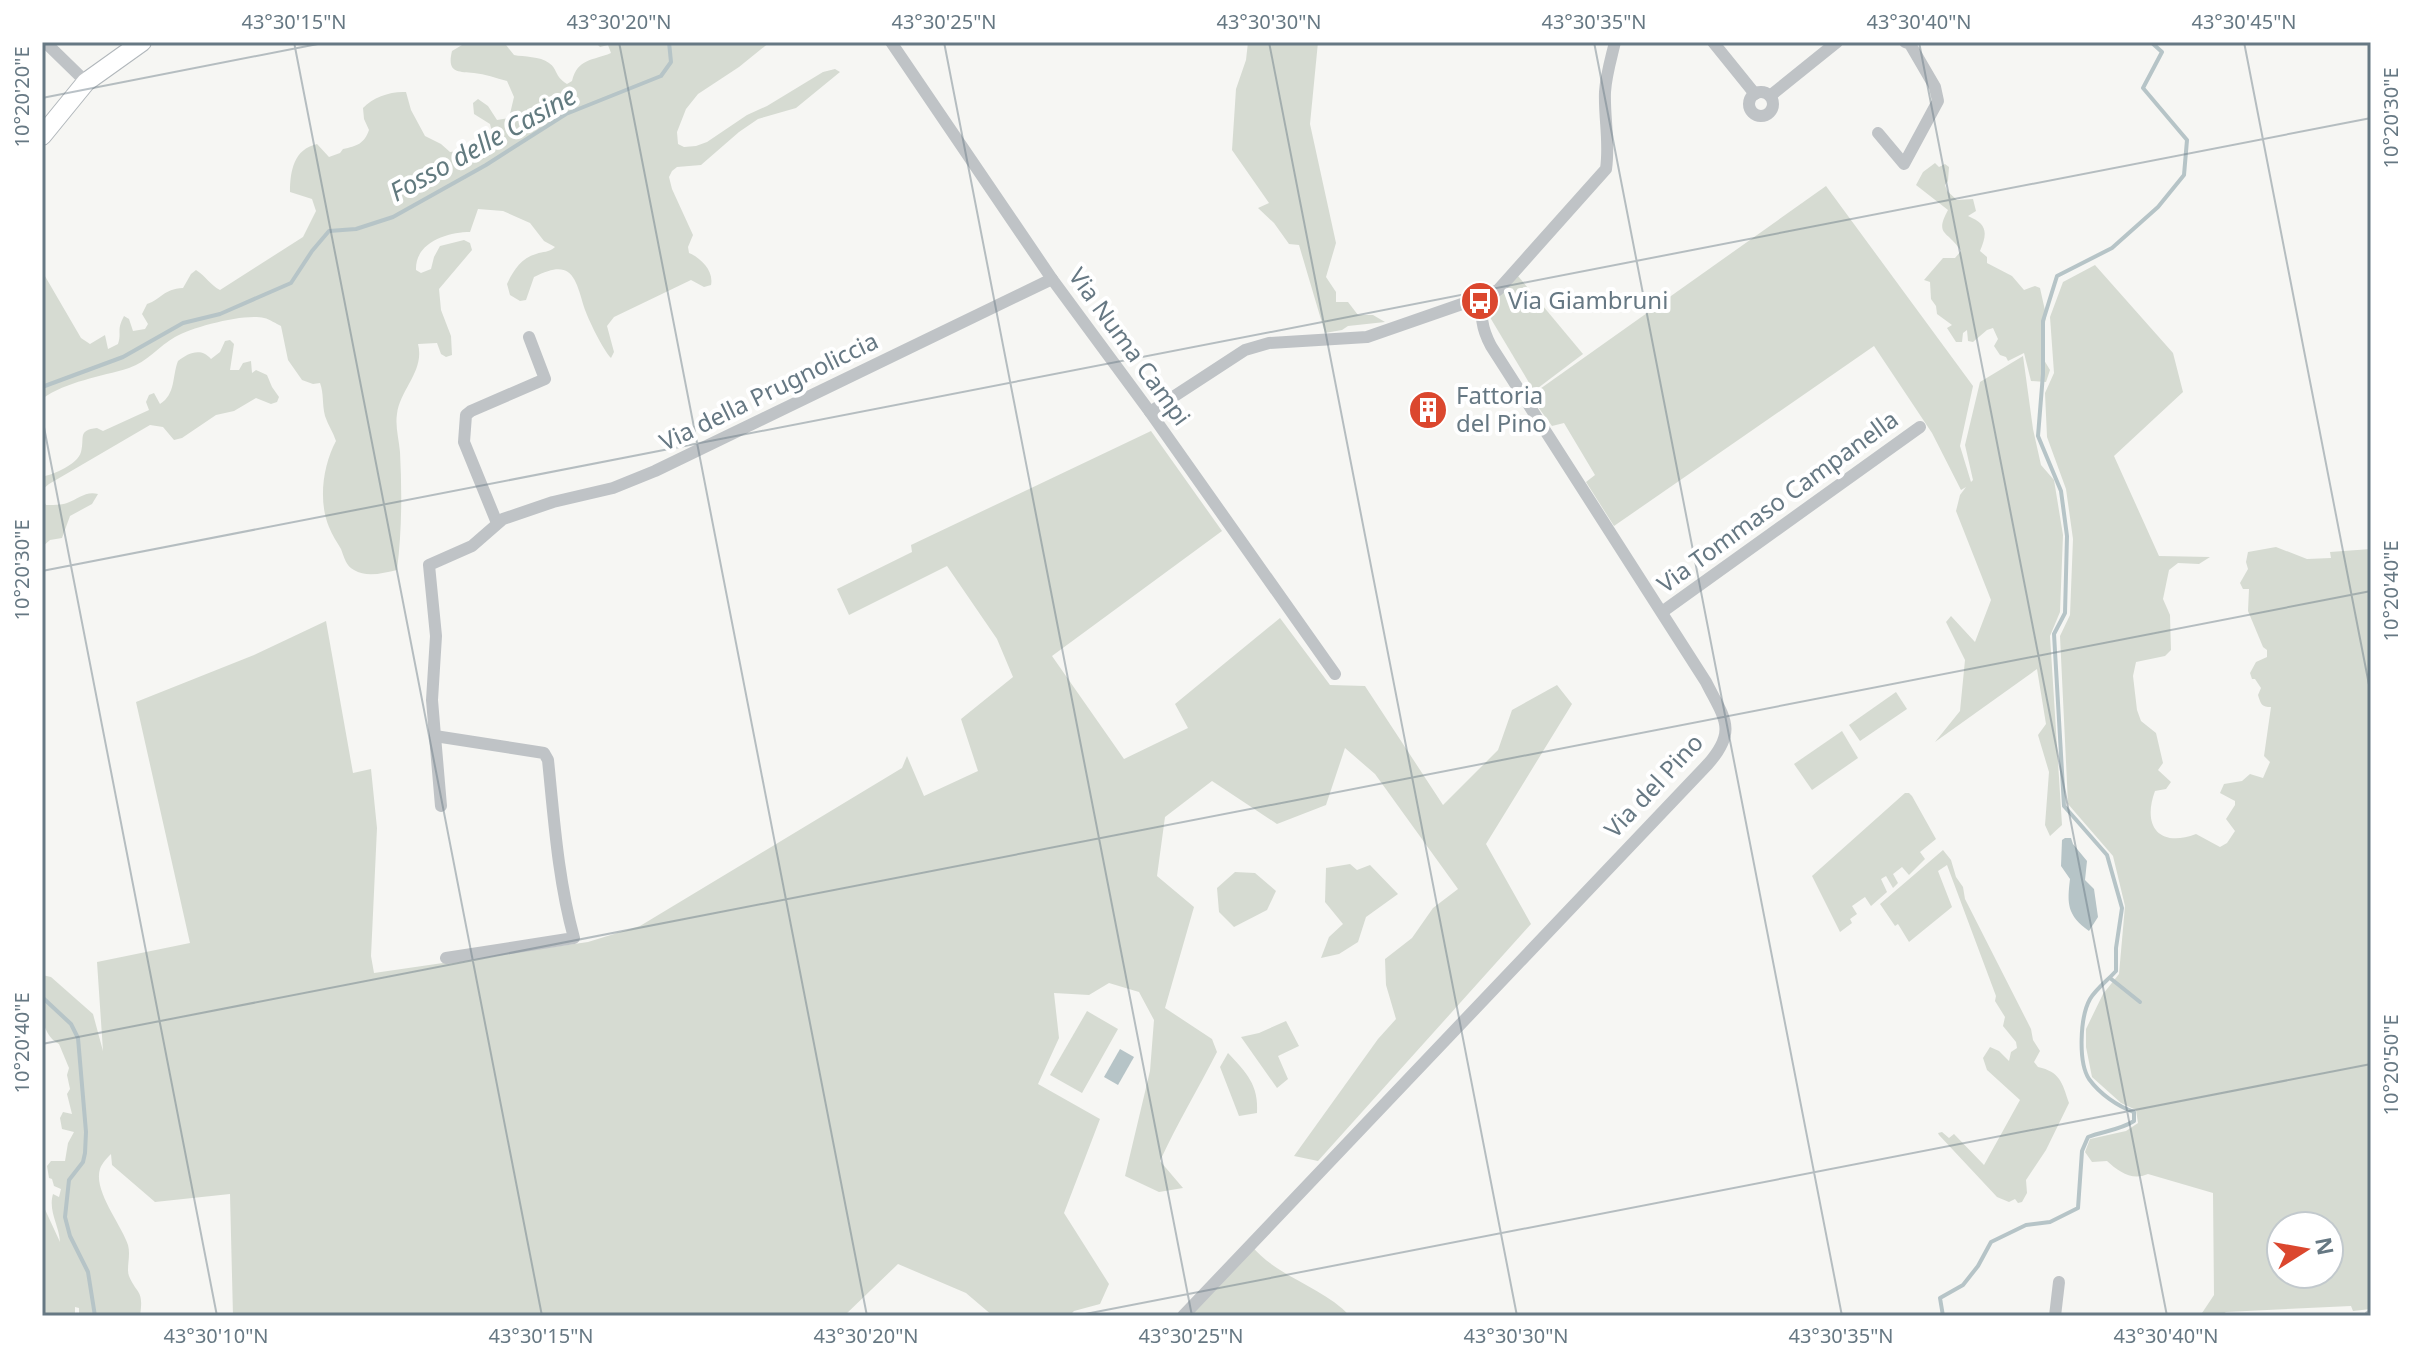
<svg xmlns="http://www.w3.org/2000/svg" width="2413" height="1358" viewBox="0 0 2413 1358" font-family="'Noto Sans',sans-serif">
<rect width="100%" height="100%" fill="#f6f6f3"/>
<g fill="#d6dbd2" fill-rule="evenodd">
<path d="M467,42h43l-4,3 8,10c10,2 26,1 35,8 9,6 5,13 18,21l5,-3c6,-23 20,-20 39,-28l-3,-8 -8,2 -5,-5h175l-31,25 -41,27 -12,15 -9,23 1,12 6,3 12,-1 11,-4 40,-27 20,-9 56,-34 12,-3 5,3 -44,36 -38,11 -19,13 -38,33 -24,2 -5,4 -3,6 3,12 21,46 -5,12 1,6c12,5 25,18 22,32l-7,2 -13,-7 -77,37 -7,9 7,26 -3,6c-8,-8 -23,-39 -27,-51 -9,-31 -13,-49 -50,-30l-8,23 -6,1 -10,-6 -3,-11c6,-13 14,-26 29,-30 8,-3 12,-1 19,-7l-11,-6 -14,-18 -27,-12 -25,-2 -8,23c-22,0 -55,10 -54,38l5,3 10,-4 3,-12 6,-11 24,-6 6,3 2,7 -33,39 2,21 10,26 1,19 -6,2 -5,-3 -4,-11 -19,1c7,27 -18,45 -21,70 -2,12 2,26 3,38 2,39 2,79 -3,118 -14,3 -30,8 -43,0 -8,-4 -10,-13 -13,-21 -4,-7 -9,-14 -12,-22 -11,-26 -6,-62 7,-86 -3,-9 -8,-16 -11,-25 -3,-12 -1,-22 -5,-33l-7,1 -11,-4 -14,-20 -7,-34c-5,-2 -11,-7 -17,-8 -19,-5 -72,9 -89,19 -16,9 -28,25 -46,31 -29,9 -62,13 -87,31v-128l39,67 9,6 15,-9 3,14 10,-5c4,-12 -2,-13 6,-28l5,3 4,12 12,-2 3,-5 -6,-10 5,-10c15,-5 16,-15 36,-16l8,-14 5,-4c10,6 14,15 24,20l83,-53 13,-26 -4,-12 -22,-7c0,-21 4,-43 27,-48l12,13 11,-4 3,-4c14,-3 21,-5 26,-19l-5,-11 -1,-11c10,-11 28,-17 43,-16l5,18 14,26 16,8 9,8 17,-2 9,7 11,-1c8,-10 6,-21 3,-32l-16,-10 -1,-11 5,-4 10,7 9,14 12,-2 5,-21 -7,-16c-11,-3 -22,-7 -33,-8 -18,-1 -27,-1 -22,-22z"/>
<polygon points="1248,42 1318,42 1310,124 1336,243 1326,277 1336,292 1336,302 1348,302 1358,315 1373,315 1385,322 1348,326 1342,330 1325,333 1299,245 1289,244 1274,223 1258,208 1269,203 1232,150 1236,89 1246,60"/>
<path d="M1935,163l4,4 6,-3 4,3 -1,14 -3,4 2,6 10,9 16,-1 3,12 -8,5c19,8 20,16 12,35l7,6v6l25,13 12,14 11,-4 5,2 6,27 -5,40 9,15 -4,12 -15,-1 -7,-28 -16,8 -2,-4 -6,-2 -6,-9 4,-7 -5,-11 -6,2 -14,12 -5,-1 -1,-11 -4,3 -1,9h-6l-9,-14 5,-3 -15,-11 -1,-8 -5,-7 -1,-17 -6,-2 19,-22h12l6,-7c-13,-21 -27,-15 -13,-41l-32,-25 7,-13z"/>
<polygon points="1826,186 1973,386 1960,446 1971,482 1973,480 1965,445 1980,382 2023,356 2033,429 2041,465 2054,480 2063,535 2060,612 2050,636 2062,825 2050,836 2045,825 2049,772 2038,735 2046,724 2037,669 1935,742 1960,711 1965,660 1946,622 1951,616 1975,642 1991,600 1956,511 1960,495 1966,487 1961,490 1932,433 1874,346 1614,526 1586,482 1595,475 1564,423 1552,426 1530,396"/>
<path d="M2095,265l78,88 10,39 -69,64 45,100 51,1 -11,7 -21,-1 -9,7 -6,29 7,16 1,35 -6,6 -29,6 -3,14 4,34 4,11 15,12 7,30 -5,7 13,12 -5,7 -11,2c-13,35 4,57 41,43l24,13 7,-4 8,-12 -9,-12 9,-14v-4l-15,-8 4,-9 18,-3 8,-7 13,4 7,-16 -6,-6 7,-49c-9,0 -10,-2 -13,-12l3,-7 -6,-9h-3l-2,-6 6,-11 11,-5v-7l-4,-3 -15,-36 1,-22h-6l-3,-6 8,-14 -2,-7 2,-10 28,-5 31,12 24,-1 -1,-6 41,-3v760l-18,2 -2,-5 -125,6 -6,4h-20l14,-21 -1,-102 -65,-19c-16,7 -29,-2 -41,-13l-15,1 -7,-10 5,-13 36,-8 12,-8 -2,-13 -15,-7 -29,-26 -6,-30v-18l17,-35 16,-20 6,-68 -12,-50 -45,-52 -8,-168 10,-21 3,-76 -7,-50 -19,-52 -2,-44 9,-20 -4,-56 13,-35zM2281,1226h48v48h-48z"/>
<polygon points="1518,276 1583,354 1534,391 1491,319 1489,310 1495,298"/>
<path d="M230,340l4,4 -4,26h9l4,-7 8,-2 1,12 4,-3 11,5 5,12 7,10 -2,5 -6,2 -15,-6 -22,13 -18,4 -34,23 -8,2 -11,-13 -13,-2 -101,59 -6,5v10l3,6c6,0 15,0 21,-2 12,-4 18,-12 31,-9l-6,10 -22,12 -8,22 -12,2 -8,7v-70c12,-3 35,-12 39,-25 4,-14 -4,-22 16,-24l6,3 46,-21 -3,-8 3,-7 5,-2 6,11c16,-10 12,-28 18,-43 10,-8 23,-14 33,-2l9,-7 5,-11z"/>
<path d="M1151,431l71,100 -170,125 72,103 64,-31 -13,-24 105,-86 50,67 35,1 78,119 55,-55 14,-40 45,-25 15,19 -86,140 45,80 -213,237 -24,-5 84,-117 18,-20 -10,-34 -1,-26 27,-21 21,-30 25,-19 -83,-115 -30,-26 -19,57 -49,19 -65,-43 -47,36 -8,59 37,31 -29,101 47,31 5,13c-19,37 -40,72 -57,109l23,27 -24,4 -34,-16 25,-105 4,-51 -15,-28 -30,-9 -20,12 -35,-2 5,45 -21,46 62,35 -36,94 45,71 -9,20 -26,7 -5,5h-76l-27,-23 -68,-29 -54,52h-611l-3,-122 -75,8 -43,-37 -1,-11c-4,4 -9,9 -11,15 -7,22 22,56 28,76 3,11 -2,23 1,31 8,19 15,13 11,40h-61v-8l-4,-1v9h-33v-113l18,39c-1,-17 -12,-31 -7,-48l6,3 2,-8 -7,-3 -2,-7 -3,-1 -2,-12 4,-5h14l3,-18 6,-11 -12,-3 -2,-11 3,-6 9,2 -5,-20 3,-5 -3,-14 2,-7 -10,-24c-23,-12 -17,-47 -17,-69l9,2 42,37 10,37 -6,-89 93,-19 -54,-241 118,-47 72,-34 27,152 18,-4 6,59 -6,128 3,17 214,-31 52,-16 262,-158 5,-12 17,40 54,-25 -17,-52 52,-42 -16,-38 -50,-73 -98,49 -12,-26 75,-37 -1,-7z"/>
<polygon points="1896,692 1907,709 1860,741 1849,725"/>
<polygon points="1842,731 1858,758 1812,790 1794,764"/>
<polygon points="1905,793 1909,793 1912,796 1936,839 1920,852 1925,859 1909,875 1902,867 1893,874 1898,883 1893,888 1886,876 1881,879 1887,892 1871,906 1865,897 1852,906 1857,914 1850,919 1852,923 1840,932 1812,876"/>
<path d="M1943,850l8,10 5,17 7,10 2,12 66,130 2,11 7,11 -6,11 4,5c22,5 24,15 31,36l-23,47 -20,30 1,13 -5,9 -4,1 -3,-4 -6,3 -12,-5 -58,-62 -1,-2 4,-1 7,6 5,-4 30,31 36,-65 -33,-30 -4,-12 7,-11 9,4 10,10 2,-9 6,-4 -1,-6 -13,-16 2,-9 -10,-16 1,-5 -49,-131 -9,6 14,36 -43,35 -11,-18 -3,2 -15,-22z"/>
<polygon points="1350,864 1357,870 1370,865 1398,894 1366,917 1358,942 1339,954 1321,958 1329,937 1343,924 1325,902 1326,868"/>
<polygon points="1235,872 1255,873 1276,891 1267,910 1234,927 1219,912 1217,888"/>
<polygon points="1087,1011 1118,1029 1082,1093 1050,1075"/>
<polygon points="1286,1021 1299,1046 1278,1056 1288,1079 1277,1088 1241,1037 1259,1033"/>
<path d="M1228,1053c18,19 31,32 29,60l-18,3 -19,-49z"/>
<path d="M1251,1245c25,32 71,41 99,71h-162z"/>
</g>
<g fill="#b6c4c7">
<path d="M2065,838h6l2,6 14,17 -2,19 9,9 4,28 -9,14c-22,-16 -22,-27 -19,-52l-9,-13 1,-26z"/>
<polygon points="1120,1049 1134,1057 1118,1085 1104,1077"/>
</g>
<g fill="none" stroke-linecap="round" stroke-linejoin="round">
<g stroke="#b6c4c7" stroke-width="4">
<polyline points="42,387 123,357 183,323 220,314 291,283 312,251 329,231 356,229 393,217 486,165 566,114 661,76 671,62 669,42"/>
<polyline points="2110,978 2140,1002"/>
<polyline points="42,997 71,1024 78,1038 86,1132 85,1153 83,1162 69,1180 65,1217 70,1236 88,1272 95,1316"/>
<path d="M1943,1316l-3,-18 23,-13 15,-19 13,-24 35,-17 24,-3 28,-14 4,-57 6,-14c16,-6 32,-7 46,-16v-9c-17,-6 -34,-18 -45,-33 -11,-17 -9,-62 1,-80 6,-10 18,-19 26,-28v-23l6,-40 -15,-53 -43,-49 -10,-172 11,-21 2,-77 -6,-45 -23,-55 5,-62v-53l14,-45 55,-28 46,-41 26,-32 3,-35 -44,-52 19,-36 -11,-10"/>
</g>
<defs>
<polyline id="secondary" points="42,136 86,82 142,42"/>
</defs>
<use href="#secondary" stroke="#b1b7bb" stroke-width="20"/>
<g stroke="#bfc3c6" stroke-width="12">
<polyline points="45,42 86,82"/>
<polyline points="891,42 1052,279 1150,412 1335,674"/>
<polyline points="1713,42 1755,94"/>
<circle cx="1761" cy="104" r="12"/>
<polyline points="1770,96 1837,42"/>
<polyline points="1878,133 1904,164 1938,101 1935,87 1910,44 1905,42"/>
<polyline points="1150,412 1245,350 1269,343 1367,337 1485,296"/>
<polyline points="497,523 464,442 466,415 471,411 545,379 529,337"/>
<polyline points="1662,612 1920,427"/>
<polyline points="435,736 441,806"/>
<path d="M446,958l128,-20c-16,-58 -20,-119 -26,-178l-4,-7 -109,-17 -3,-36 4,-64 -7,-71 43,-19 31,-27 50,-17 60,-14 42,-17 397,-192"/>
<path d="M1183,1316l525,-552c30,-34 16,-46 -2,-82l-215,-336c-9,-17 -12,-32 -6,-50l13,-6 108,-121c4,-27 -2,-51 -1,-77 1,-17 6,-33 10,-50"/>
<polyline points="2055,1316 2059,1282"/>
<polyline points="2370,1316 2371,1316"/>
</g>
<use href="#secondary" stroke="#fff" stroke-width="18"/>
</g>
<path fill="none" stroke="#667883" stroke-width="2" stroke-opacity="0.45" d="M294,42l248,1274M619,42l248,1274M944,42l248,1274M1269,42l248,1274M1594,42l248,1274M1919,42l248,1274M2244,42l127,653M42,98l286,-56M42,417l175,899M42,571l2329,-453M42,1044l2329,-453M1075,1316l1296,-252"/>
<defs>
<symbol id="bus-disc" viewBox="-11 -11 22 22"><circle r="9.5" fill="#db472e" stroke="#fff"/><path d="M-5-6H5V4H4V6H2V4H-2V6H-4V4H-5ZM-3.5-4V0h7V-4ZM-3.5 1.2v1.5H-2V1.2ZM2 1.2v1.5H3.5V1.2Z" fill="#fff"/></symbol>
<symbol id="building-disc" viewBox="-11 -11 22 22"><circle r="9.5" fill="#db472e" stroke="#fff"/><path d="M-4-6H4V6H1V3H-1V6H-4ZM-2.5-4.3h1.7v1.8h-1.7ZM.8-4.3h1.7v1.8H.8ZM-2.5-1h1.7V.8h-1.7ZM.8-1h1.7V.8H.8Z" fill="#fff"/></symbol>
</defs>
<g fill-rule="evenodd">
<use href="#bus-disc" x="1458" y="279" width="44" height="44"/>
<use href="#building-disc" x="1406" y="388" width="44" height="44"/>
</g>
<g text-anchor="middle" stroke-width="8" stroke-linejoin="round" paint-order="stroke">
<g font-size="24" fill="#667883" stroke="#fff" text-anchor="start">
<text x="1508" y="309">Via Giambruni</text>
<text x="1456" y="404">Fattoria<tspan x="1456" dy="28">del Pino</tspan></text>
</g>
<g font-size="24" fill="#667883" stroke="#fff">
<text transform="translate(1129 347) rotate(54)" y="8">Via Numa Campi</text>
<text transform="translate(769 392) rotate(-26)" y="8">Via della Prugnoliccia</text>
<text transform="translate(1778 502) rotate(-36)" y="8">Via Tommaso Campanella</text>
<text transform="translate(1654 786) rotate(-47)" y="8">Via del Pino</text>
</g>
<g font-size="26" font-style="italic" fill="#627a7f" stroke="#fff">
<text transform="translate(483 144) rotate(-29)" y="9">Fosso delle Casine</text>
</g>
</g>
<rect width="2413" height="1358" fill="none" stroke="#ffffff" stroke-width="88"/>
<g transform="translate(2305 1250) rotate(79)"><circle r="38" fill="#ffffff" stroke="#c2c9cd" stroke-width="2"/>
<path d="M0-6L14 30L0 20L-14 30Z" fill="#db472e"/>
<text y="-12" font-size="22" font-weight="bold" text-anchor="middle" fill="#667883">N</text>
</g>
<rect x="44" y="44" width="2325" height="1270" fill="none" stroke="#667883" stroke-width="3"/>
<g font-size="20" text-anchor="middle" fill="#667883">
<text x="294" y="29">43°30'15"N</text>
<text x="619" y="29">43°30'20"N</text>
<text x="944" y="29">43°30'25"N</text>
<text x="1269" y="29">43°30'30"N</text>
<text x="1594" y="29">43°30'35"N</text>
<text x="1919" y="29">43°30'40"N</text>
<text x="2244" y="29">43°30'45"N</text>
<text transform="translate(22 97) rotate(-90)" y="7">10°20'20"E</text>
<text transform="translate(2391 118) rotate(-90)" y="7">10°20'30"E</text>
<text transform="translate(22 570) rotate(-90)" y="7">10°20'30"E</text>
<text transform="translate(2391 591) rotate(-90)" y="7">10°20'40"E</text>
<text transform="translate(22 1043) rotate(-90)" y="7">10°20'40"E</text>
<text transform="translate(2391 1065) rotate(-90)" y="7">10°20'50"E</text>
<text x="216" y="1343">43°30'10"N</text>
<text x="541" y="1343">43°30'15"N</text>
<text x="866" y="1343">43°30'20"N</text>
<text x="1191" y="1343">43°30'25"N</text>
<text x="1516" y="1343">43°30'30"N</text>
<text x="1841" y="1343">43°30'35"N</text>
<text x="2166" y="1343">43°30'40"N</text>
</g>
</svg>
